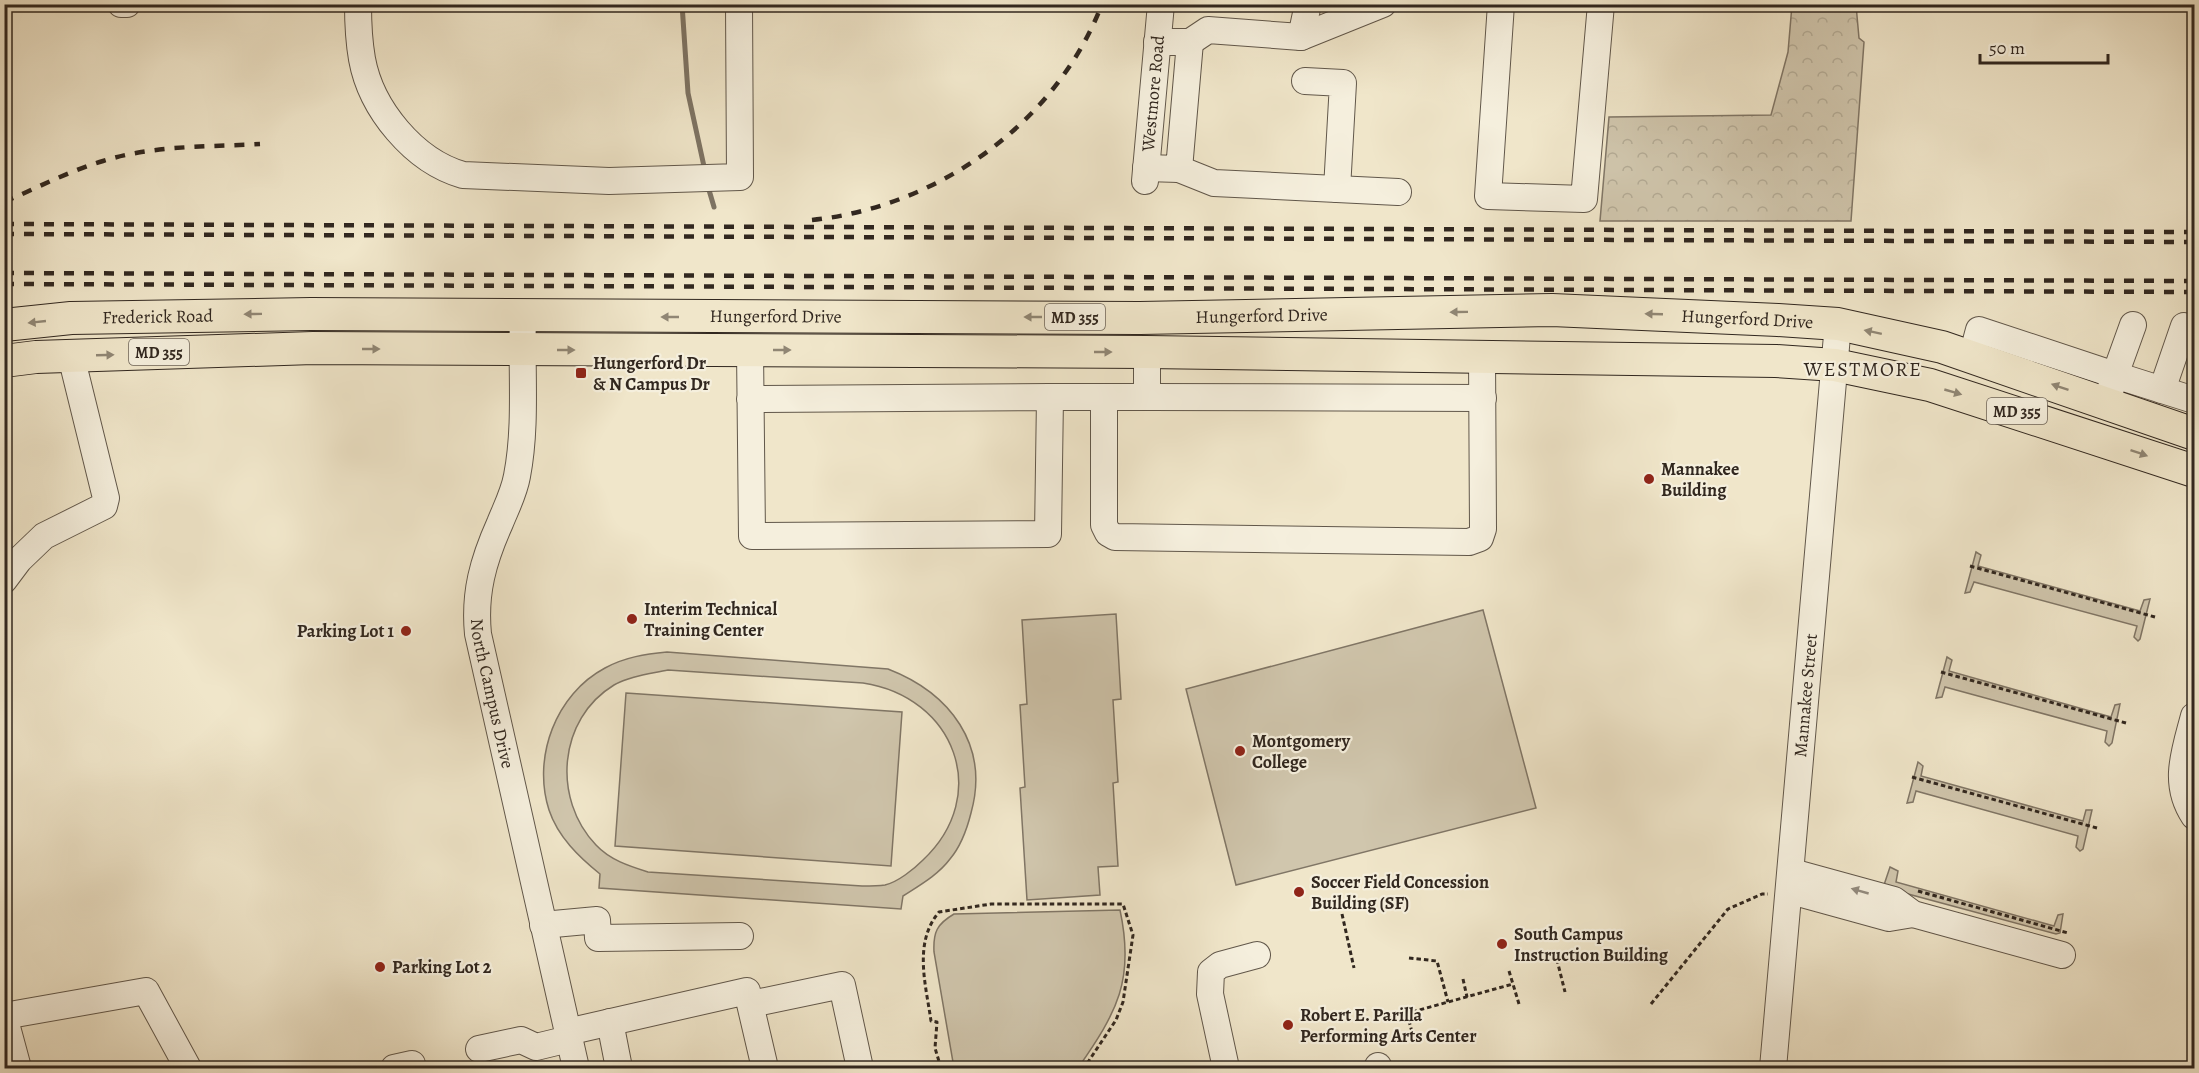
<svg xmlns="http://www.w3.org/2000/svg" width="2199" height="1073" viewBox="0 0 2199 1073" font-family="Alegreya,serif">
<defs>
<pattern id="forest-crowns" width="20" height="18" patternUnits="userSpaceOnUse" patternTransform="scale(1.5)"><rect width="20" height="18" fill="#d0c6ad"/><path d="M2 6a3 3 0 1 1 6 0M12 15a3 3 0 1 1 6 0" fill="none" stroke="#b3aa94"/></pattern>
</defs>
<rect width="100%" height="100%" fill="#f0e6ca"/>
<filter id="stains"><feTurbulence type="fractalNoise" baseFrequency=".00333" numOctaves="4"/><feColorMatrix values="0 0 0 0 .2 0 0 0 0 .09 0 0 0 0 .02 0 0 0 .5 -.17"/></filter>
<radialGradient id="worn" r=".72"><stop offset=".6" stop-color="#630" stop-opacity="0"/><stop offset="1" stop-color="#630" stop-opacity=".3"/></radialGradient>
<g fill="#d0c6ad" stroke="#807666" stroke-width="1.5" fill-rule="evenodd">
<polygon points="1976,552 1981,555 1978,566 2140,611 2144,600 2150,599 2140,639 2138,641 2134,637 2137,626 1974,582 1970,592 1965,593"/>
<polygon points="1483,610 1536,808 1236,885 1186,689"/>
<polygon points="1116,614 1121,699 1113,700 1118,782 1113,783 1118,866 1098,867 1100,895 1027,900 1020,788 1025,787 1020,705 1027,704 1022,620"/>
<path d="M667,652l221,17c62,24 102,76 83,144 -4,16 -10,33 -21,46 -12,16 -30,26 -47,37l-2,13 -302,-21 1,-14c-21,-17 -42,-37 -51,-64 -17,-53 7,-116 56,-142 20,-11 41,-14 62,-16zM668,670l195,13c92,14 129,112 60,177 -9,9 -25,22 -38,25 -7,1 -16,1 -23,1l-214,-14c-19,-6 -38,-12 -52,-27 -44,-46 -38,-126 18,-160 16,-9 36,-11 54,-15z"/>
<polygon points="1947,657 1952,660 1949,671 2111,717 2115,705 2120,704 2112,743 2109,746 2105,742 2107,731 1945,687 1942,697 1936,698"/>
<polygon points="626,693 902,712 891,866 615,846"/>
<polygon points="1918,762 1923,766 1921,776 2083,821 2086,810 2092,810 2083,849 2080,851 2076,847 2078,836 1916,791 1913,802 1907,803"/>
<polygon points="1890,867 1898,871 1896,882 2054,926 2058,915 2063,914 2060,933 2056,934 1886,888 1884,885"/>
<path d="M1120,910c15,70 -3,102 -42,158h-124l-20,-116c-1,-20 3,-28 20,-38z"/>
</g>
<polygon fill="url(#forest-crowns)" stroke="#807666" stroke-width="1.5" points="1792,5 1856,5 1859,38 1864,42 1851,221 1600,221 1609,117 1771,115 1788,52"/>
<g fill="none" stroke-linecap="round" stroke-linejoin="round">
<g stroke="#7d7363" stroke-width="5">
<polyline points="682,4 688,93 705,171"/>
<polyline points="709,190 714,207"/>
</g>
<defs>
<g id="minor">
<polyline points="121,4 127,4"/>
<path d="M358,4c0,19 1,38 4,55 9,50 52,102 101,116l146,6 131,-4 -1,-173"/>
<polyline points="1501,4 1488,196 1584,199 1601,4"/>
<polyline points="1301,37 1308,4"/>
<polyline points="1190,42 1208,30 1301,37 1383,4"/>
<polyline points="1305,81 1343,83 1337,189"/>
<polyline points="1146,168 1179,169 1190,42 1157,42"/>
<polyline points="1179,169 1214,183 1398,192"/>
<path id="s1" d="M1145,181l16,-177"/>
<path id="s2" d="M523,316c-2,53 4,108 -6,160 -3,17 -11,32 -17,47 -17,38 -26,70 -22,111l98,434"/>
<polyline points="750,350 752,536 1048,534 1050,397 750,399"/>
<polyline points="1972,356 1979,330 2115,375 2133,325"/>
<polyline points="2162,390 2184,326"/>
<polyline points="2110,391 2115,375 2194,400"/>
<polyline points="1050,397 1147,397 1147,352"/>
<polyline points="1104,397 1104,525 1108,533 1115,537 1469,542 1480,538 1483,529 1482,356"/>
<polyline points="1147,397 1483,398"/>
<polyline points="4,580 19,560 44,536 104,506 106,498 71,356"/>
<path d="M2194,716c-9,35 -22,67 0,100"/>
<polyline points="1792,872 1894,900 1913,914 2062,955"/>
<polyline points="1791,891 1889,918 1913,914"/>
<polyline points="543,925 597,920 598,938 740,936"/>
<polyline points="751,1004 842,985 860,1068"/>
<polyline points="4,1016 146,991 188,1068"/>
<polyline points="4,1016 18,1068"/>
<polyline points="610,1022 619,1068"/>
<polyline points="567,1032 747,991 765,1068"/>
<polyline points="479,1049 521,1040 536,1047 569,1039"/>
<polyline points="1378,1066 1378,1068"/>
<polyline points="394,1068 412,1064"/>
<polyline points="1226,1068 1210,994 1211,972 1220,965 1257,955"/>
<path id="s3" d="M1773,1068l65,-744"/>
</g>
<g id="major">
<path id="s4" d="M4,325l67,-7 240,-4 829,4 412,-8 226,10 60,4 104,23 252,87"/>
<polyline points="4,361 36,357 313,348 1147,352 1776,361 1835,365 1930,385 2194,471"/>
</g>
</defs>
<use href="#minor" stroke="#61574a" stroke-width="28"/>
<use href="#major" stroke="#31271f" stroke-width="34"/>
<g stroke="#31271f" stroke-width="3" stroke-dasharray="4.5 3" stroke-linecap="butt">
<polyline points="1970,566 2155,617"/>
<polyline points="1941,672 2126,723"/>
<polyline points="1912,777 2097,828"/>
<polyline points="1918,891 2068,933"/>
<polyline points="1342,914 1354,968"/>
<polyline points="1555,952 1565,992"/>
<polyline points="1409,958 1437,961 1448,1002"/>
<polyline points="1509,971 1519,1004"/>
<polyline points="1463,979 1467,997"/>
<polyline points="1651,1004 1728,909 1762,894 1768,894"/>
<polyline points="1390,1017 1410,1014"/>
<polyline points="1412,1032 1408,1017 1412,1012 1513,984"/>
<path d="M941,1068l-6,-20 2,-26 -6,-1c-5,-36 -18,-78 8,-109l52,-8h132l10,31 -10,67 -7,18 -32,48"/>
</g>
<use href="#minor" stroke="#f5efdd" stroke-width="26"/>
<use href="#major" stroke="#f0e6ca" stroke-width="32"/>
<g stroke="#31271f" stroke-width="4.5" stroke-dasharray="10 10" stroke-linecap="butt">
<path d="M4,202c33,-14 65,-31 99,-41 51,-16 104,-14 157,-17"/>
<path d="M812,220c125,-13 244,-96 290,-216"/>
<polyline points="4,224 2194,232"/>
<polyline points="4,234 2194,242"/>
<polyline points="4,273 2194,281"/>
<polyline points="4,284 2194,292"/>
</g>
</g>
<defs><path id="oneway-solid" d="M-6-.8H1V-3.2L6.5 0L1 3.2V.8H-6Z" transform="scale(1.5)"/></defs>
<g fill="#908674">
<use href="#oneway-solid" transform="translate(1459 312) rotate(179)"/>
<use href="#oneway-solid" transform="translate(253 314) rotate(179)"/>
<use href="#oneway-solid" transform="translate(1654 314) rotate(-178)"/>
<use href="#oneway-solid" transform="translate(670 317) rotate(-180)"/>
<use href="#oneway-solid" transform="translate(1033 317) rotate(-180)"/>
<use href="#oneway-solid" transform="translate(37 322) rotate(174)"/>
<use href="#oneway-solid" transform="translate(1873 332) rotate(-168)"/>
<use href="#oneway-solid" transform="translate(371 349)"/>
<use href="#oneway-solid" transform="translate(566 350)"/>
<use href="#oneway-solid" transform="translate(782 350)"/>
<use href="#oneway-solid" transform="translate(1103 352)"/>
<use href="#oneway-solid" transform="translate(105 355) rotate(-2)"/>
<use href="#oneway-solid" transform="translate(2060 387) rotate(-161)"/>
<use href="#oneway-solid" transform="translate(1953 392) rotate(16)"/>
<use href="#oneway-solid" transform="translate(2139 453) rotate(19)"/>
</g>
<use fill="#938b7e" href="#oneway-solid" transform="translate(1860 891) rotate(-164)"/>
<g fill="#8f2418" stroke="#f5efdd" stroke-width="2">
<rect x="575" y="367" width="12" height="12" rx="3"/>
<circle cx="1649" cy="479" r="6"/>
<circle cx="632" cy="619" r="6"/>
<circle cx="406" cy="631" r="6"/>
<circle cx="1240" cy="751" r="6"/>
<circle cx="1299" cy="892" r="6"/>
<circle cx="1502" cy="944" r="6"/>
<circle cx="380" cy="967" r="6"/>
<circle cx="1288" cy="1025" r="6"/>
</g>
<g text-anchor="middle" stroke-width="4.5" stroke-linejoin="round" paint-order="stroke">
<g fill="#f5efdd" stroke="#6c6358" stroke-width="1.5">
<rect x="1045" y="304" width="60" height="26" rx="4.5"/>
<rect x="129" y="339" width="60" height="26" rx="4.5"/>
<rect x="1987" y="398" width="60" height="26" rx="4.5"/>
</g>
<g font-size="16" font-weight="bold" fill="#31271f">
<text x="1075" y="323">MD 355</text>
<text x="159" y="358">MD 355</text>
<text x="2017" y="417">MD 355</text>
</g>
<g font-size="18" fill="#31271f" stroke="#f5efdd">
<text dy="6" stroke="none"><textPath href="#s1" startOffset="88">Westmore Road</textPath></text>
<text dy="6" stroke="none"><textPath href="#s4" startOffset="1258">Hungerford Drive</textPath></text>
<text dy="6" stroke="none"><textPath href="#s4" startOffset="154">Frederick Road</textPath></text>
<text dy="6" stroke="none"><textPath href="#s4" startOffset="772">Hungerford Drive</textPath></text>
<text dy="6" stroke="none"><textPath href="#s4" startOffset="1744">Hungerford Drive</textPath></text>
<text dy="6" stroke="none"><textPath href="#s2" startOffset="386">North Campus Drive</textPath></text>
<text dy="6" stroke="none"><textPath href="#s3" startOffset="374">Mannakee Street</textPath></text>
</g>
<g font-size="18" font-weight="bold" fill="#31271f" stroke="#f5efdd" text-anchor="start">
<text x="593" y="369">Hungerford Dr<tspan x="593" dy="21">&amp; N Campus Dr</tspan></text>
<text x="1661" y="475">Mannakee<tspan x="1661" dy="21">Building</tspan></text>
<text x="644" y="615">Interim Technical<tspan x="644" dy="21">Training Center</tspan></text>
<text x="394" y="637" text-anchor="end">Parking Lot 1</text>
<text x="1252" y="747">Montgomery<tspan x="1252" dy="21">College</tspan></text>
<text x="1311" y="888">Soccer Field Concession<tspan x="1311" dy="21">Building (SF)</tspan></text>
<text x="1514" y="940">South Campus<tspan x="1514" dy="21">Instruction Building</tspan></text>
<text x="392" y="973">Parking Lot 2</text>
<text x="1300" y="1021">Robert E. Parilla<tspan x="1300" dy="21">Performing Arts Center</tspan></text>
</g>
<g font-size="20" letter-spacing="1.5" fill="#31271f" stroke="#f5efdd">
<text x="1863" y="376">WESTMORE</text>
</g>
</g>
<rect width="2199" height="1073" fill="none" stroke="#f0e6ca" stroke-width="24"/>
<rect x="6" y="6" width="2187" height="1061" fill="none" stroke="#31271f" stroke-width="3"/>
<rect x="12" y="12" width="2175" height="1049" fill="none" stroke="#31271f" stroke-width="1.5"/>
<path d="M1980 54v9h128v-9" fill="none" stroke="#31271f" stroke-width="3"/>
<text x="1989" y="54" font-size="18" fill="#31271f" stroke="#f5efdd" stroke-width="4.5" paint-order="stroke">50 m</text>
<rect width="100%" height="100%" filter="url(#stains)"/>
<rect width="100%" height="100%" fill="url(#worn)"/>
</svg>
